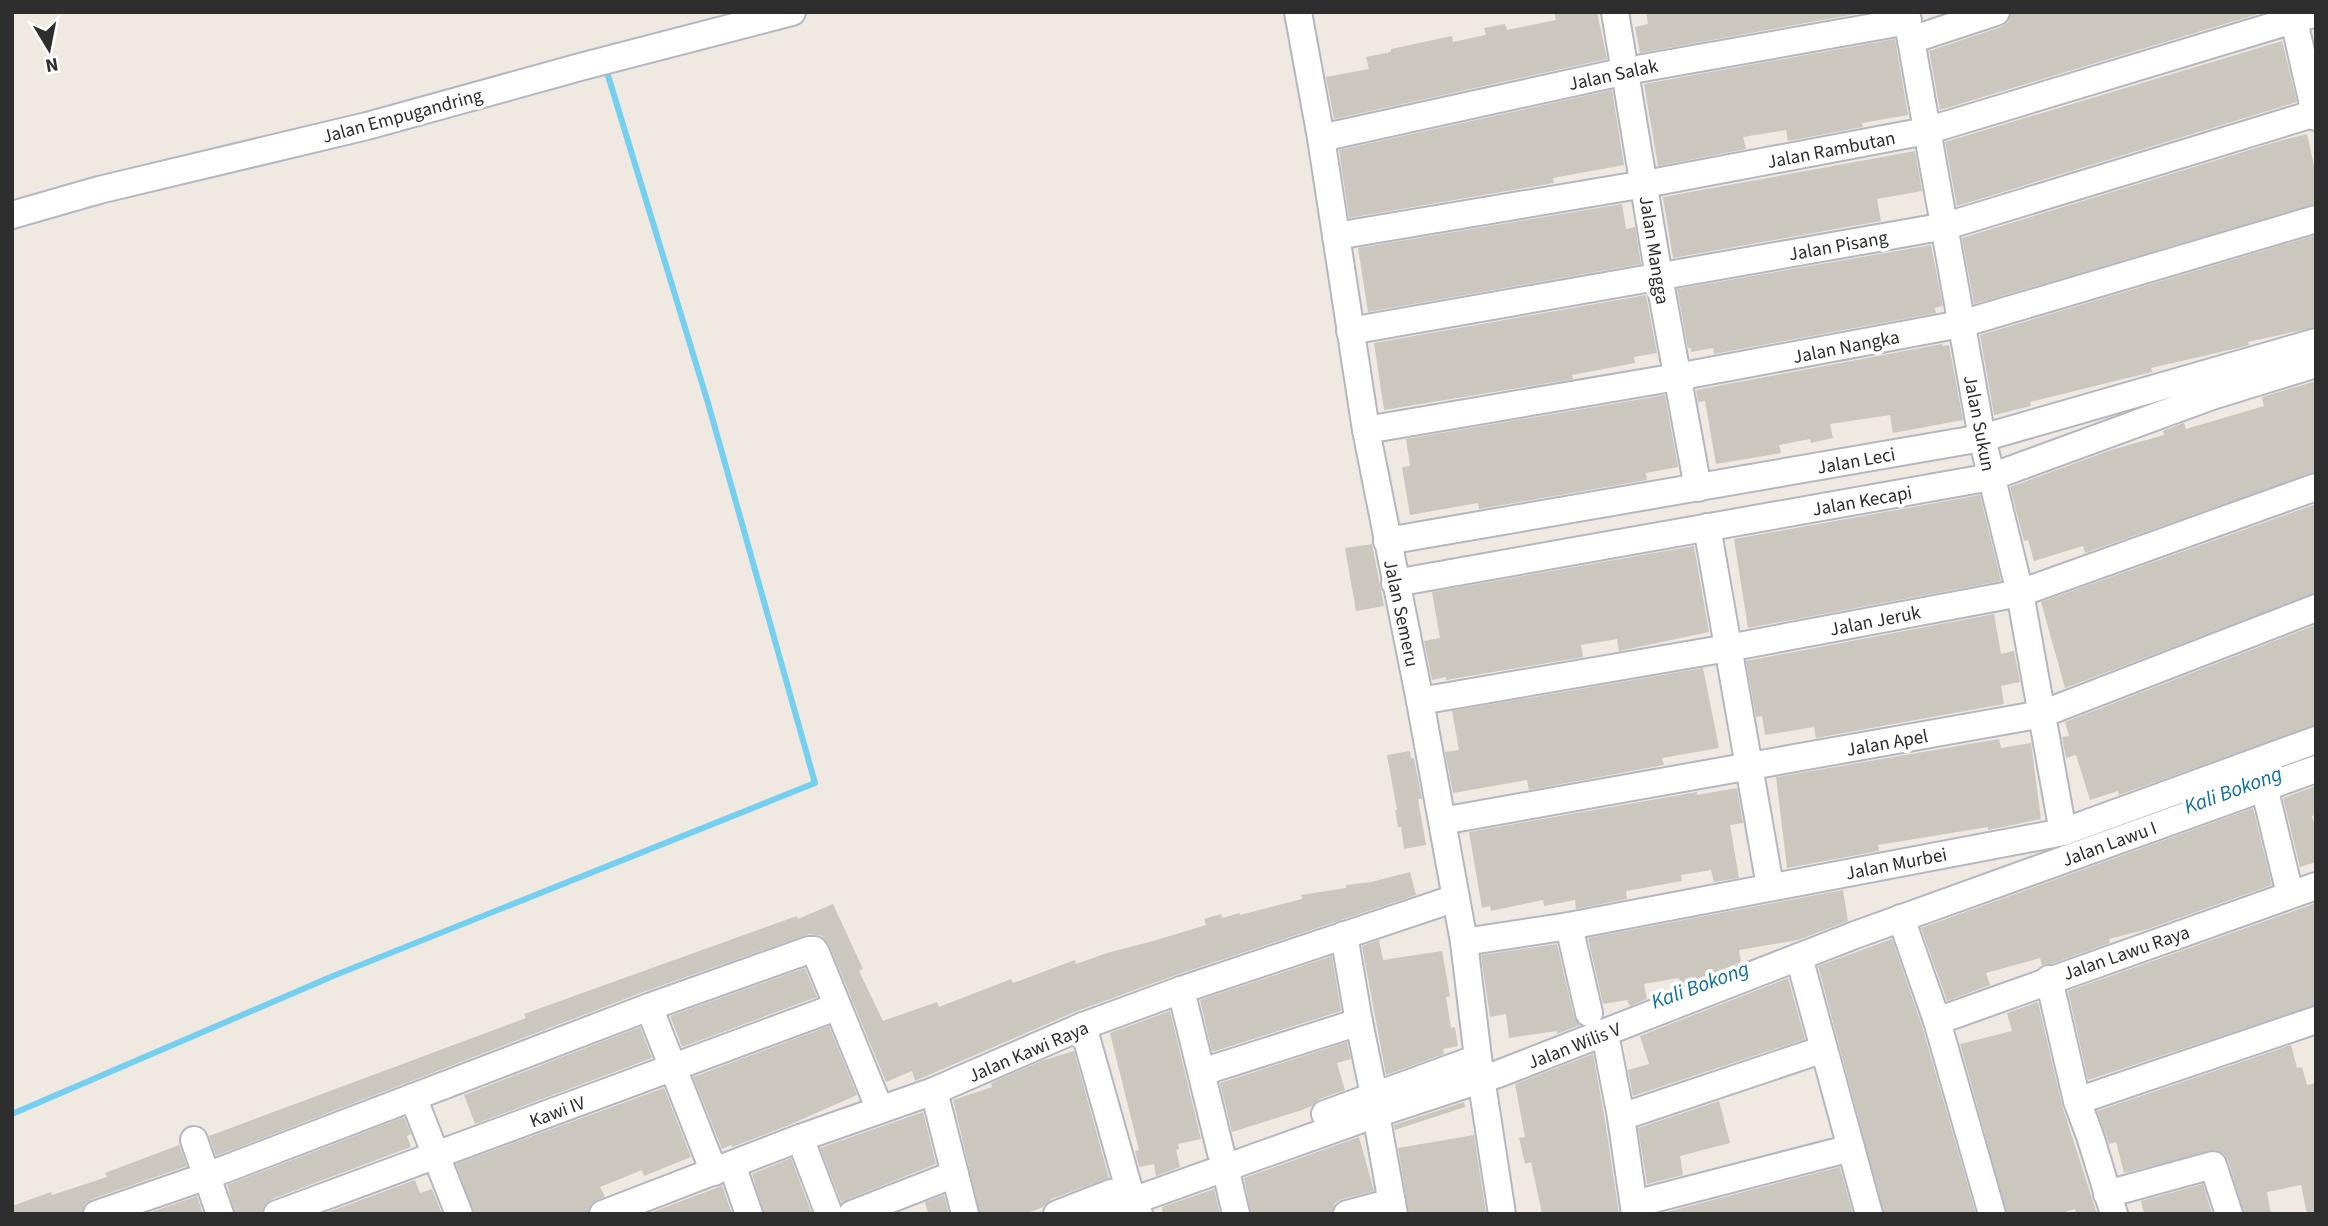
<svg xmlns="http://www.w3.org/2000/svg" width="2328" height="1226" viewBox="0 0 2328 1226" font-family="'Source Sans 3',sans-serif">
<rect width="100%" height="100%" fill="#efe9e1"/>
<g fill="none" stroke-linecap="round" stroke-linejoin="round">
<polyline stroke="#75cff0" stroke-width="6" points="12,1114 333,976 815,783 708,403 606,69"/>
</g>
<g fill="#cbc7bf">
<polygon points="1554,12 1597,12 1607,59 1334,119 1326,77 1369,69 1366,57 1391,52 1391,49 1452,36 1453,42 1486,35 1484,28 1505,24 1507,30 1556,20"/>
<polygon points="1646,12 1867,12 1640,53 1635,27 1648,24"/>
<polygon points="2011,12 2261,12 2261,13 1940,110 1929,51 2001,27 2008,22"/>
<polygon points="1895,39 1908,115 1862,123 1863,127 1788,141 1786,130 1743,137 1746,149 1658,166 1644,84"/>
<polygon points="2282,41 2297,102 1957,206 1945,142"/>
<polygon points="1612,90 1624,165 1553,178 1554,183 1349,218 1339,150"/>
<polygon points="2307,134 2316,175 2316,204 1974,304 1962,238 2279,141"/>
<polygon points="1915,151 1922,191 1877,199 1881,221 1673,258 1663,197"/>
<polygon points="1622,204 1626,229 1635,227 1641,264 1368,312 1358,248"/>
<polygon points="2316,235 2316,327 2248,342 2249,345 2238,348 2151,368 2152,372 2030,402 2031,406 1994,415 1980,335"/>
<polygon points="1931,245 1943,306 1935,308 1936,313 1714,354 1713,348 1691,352 1691,348 1688,348 1677,289"/>
<polygon points="1646,295 1657,353 1634,357 1635,363 1572,375 1573,379 1384,410 1374,343"/>
<polygon points="1942,344 1943,346 1949,345 1963,420 1893,433 1890,415 1830,424 1833,438 1811,443 1810,439 1779,445 1781,453 1716,464 1705,401 1698,402 1696,390"/>
<polygon points="2316,381 2316,472 2085,553 2083,546 2034,561 2028,540 2024,541 2010,487 2111,450 2164,435 2163,431 2181,424 2184,423 2186,429 2264,406 2262,397"/>
<polygon points="1665,395 1678,467 1646,473 1647,480 1479,509 1478,503 1410,515 1402,467 1410,466 1406,439"/>
<polygon points="1980,495 2001,581 1748,628 1734,539"/>
<polygon points="2316,504 2316,593 2065,688 2041,602"/>
<polygon points="1372,544 1384,606 1356,611 1345,548"/>
<polygon points="1694,546 1709,632 1619,651 1617,639 1581,645 1583,657 1446,680 1446,677 1432,680 1424,641 1440,638 1432,592"/>
<polygon points="1994,614 2001,654 2014,651 2020,682 2001,686 2004,704 1816,738 1814,727 1765,735 1762,716 1756,717 1746,661"/>
<polygon points="2316,625 2316,725 2119,795 2118,791 2090,800 2076,755 2066,758 2062,737 2069,736 2065,722"/>
<polygon points="1703,668 1719,748 1662,758 1664,765 1529,790 1527,780 1453,793 1445,752 1459,750 1452,711"/>
<polygon points="1999,739 2001,748 2031,743 2041,819 1988,830 1988,827 1878,845 1879,851 1787,868 1776,777"/>
<polygon points="1410,751 1411,758 1414,758 1422,799 1418,799 1419,805 1426,845 1404,849 1401,827 1398,827 1395,810 1397,810 1387,755"/>
<polygon points="2316,786 2316,815 2312,816 2316,830 2316,862 2300,867 2283,798"/>
<polygon points="1737,788 1743,823 1730,825 1739,878 1714,882 1711,870 1681,875 1682,881 1626,891 1627,899 1576,909 1575,900 1544,906 1543,900 1491,911 1490,906 1482,908 1469,832 1697,792 1697,795"/>
<polygon points="2253,808 2272,885 2148,929 2109,939 2110,943 2051,964 2042,965 2040,958 1986,973 1990,985 1947,1001 1921,928"/>
<polygon points="1410,872 1416,895 1176,975 1077,1011 915,1081 912,1071 886,1082 830,947 822,936 809,934 643,992 216,1156 209,1136 526,1018 524,1014 797,916 798,919 833,904 863,969 859,971 883,1021 937,1002 939,1007 1011,979 1013,983 1075,960 1076,964 1107,953 1153,941 1206,925 1204,919 1221,914 1222,918 1240,913 1240,915 1302,899 1301,895 1346,888 1346,885 1371,882"/>
<polygon points="1843,890 1848,921 1798,940 1739,950 1741,962 1681,986 1679,978 1644,984 1647,999 1630,1006 1627,1000 1603,1004 1588,938"/>
<polygon points="2316,903 2316,1005 2088,1080 2068,991"/>
<polygon points="1892,939 1922,1026 1976,1214 1884,1214 1818,966"/>
<polygon points="1379,940 1383,960 1442,951 1450,996 1446,997 1451,1028 1455,1027 1458,1046 1443,1049 1444,1054 1386,1075 1362,946"/>
<polygon points="1557,944 1574,1017 1580,1025 1557,1034 1557,1031 1509,1038 1506,1014 1490,1017 1481,955"/>
<polygon points="1332,956 1341,1011 1212,1052 1200,1000"/>
<polygon points="805,968 817,997 682,1047 670,1016"/>
<polygon points="1788,978 1805,1039 1633,1096 1628,1070 1649,1064 1640,1036"/>
<polygon points="2038,1002 2062,1105 2097,1214 2076,1214 2075,1209 2058,1214 2007,1214 1960,1044 2012,1031 2007,1013"/>
<polygon points="1170,1011 1201,1139 1178,1144 1179,1149 1176,1150 1180,1167 1156,1176 1154,1164 1139,1167 1135,1151 1139,1150 1110,1033"/>
<polygon points="829,1026 857,1095 789,1125 732,1147 731,1145 722,1149 693,1077"/>
<polygon points="640,1027 652,1058 475,1124 464,1095"/>
<polygon points="1347,1042 1351,1059 1337,1063 1345,1090 1320,1099 1312,1106 1302,1110 1232,1132 1220,1083"/>
<polygon points="2291,1045 2297,1068 2302,1067 2307,1085 2316,1083 2316,1214 2307,1214 2301,1185 2267,1192 2271,1214 2244,1214 2228,1160 2223,1153 2216,1150 2124,1173 2116,1142 2109,1144 2097,1111"/>
<polygon points="1074,1051 1109,1178 1051,1199 1043,1207 1025,1214 980,1214 953,1100 992,1087 991,1083 1041,1061"/>
<polygon points="1593,1054 1605,1120 1619,1214 1542,1214 1531,1162 1525,1164 1519,1138 1525,1137 1515,1084"/>
<polygon points="664,1088 691,1157 644,1176 642,1170 600,1187 605,1197 591,1204 588,1214 474,1214 456,1164"/>
<polygon points="1719,1101 1730,1143 1680,1156 1683,1175 1647,1184 1638,1128"/>
<polygon points="1464,1102 1465,1107 1395,1130 1394,1125"/>
<polygon points="923,1112 936,1164 841,1202 820,1148"/>
<polygon points="404,1117 411,1134 407,1136 411,1147 272,1199 265,1205 262,1214 235,1214 227,1185"/>
<polygon points="1474,1135 1486,1214 1409,1214 1398,1148"/>
<polygon points="1359,1137 1374,1191 1342,1199 1335,1203 1332,1214 1251,1214 1244,1178"/>
<polygon points="179,1145 187,1166 92,1199 85,1204 82,1214 12,1214 12,1206 51,1192 52,1195 107,1177 105,1173"/>
<polygon points="791,1158 812,1214 764,1214 752,1174"/>
<polygon points="1840,1167 1853,1214 1659,1214"/>
<polygon points="415,1180 420,1193 432,1189 442,1214 323,1214"/>
<polygon points="2203,1184 2212,1214 2144,1214 2141,1201"/>
<polygon points="722,1185 732,1214 647,1214 719,1187"/>
<polygon points="1214,1189 1220,1214 1163,1214 1162,1207"/>
<polygon points="944,1195 949,1214 928,1214 925,1202"/>
<polygon points="197,1196 203,1214 146,1214"/>
</g>
<g fill="none" stroke-linecap="round" stroke-linejoin="round">
<defs>
<g id="minor">
<polyline points="1298,12 1321,138 1366,430 1420,701 1464,942 1478,1058 1502,1214"/>
<polyline points="1615,12 1659,277 1698,488"/>
<polyline points="1906,12 1982,438 2020,593 2063,832"/>
<polyline points="2292,12 2316,117"/>
<polyline points="1911,40 1996,12"/>
<polyline points="1321,138 1626,71 1908,21"/>
<polyline points="12,215 99,190 367,126 580,67 792,12"/>
<polyline points="1336,236 1645,184 1926,131 2316,13"/>
<polyline points="1350,331 1946,226 2316,113"/>
<polyline points="1366,430 1677,377 1961,324 2316,219"/>
<polyline points="1707,527 1770,886"/>
<polyline points="1387,541 1982,438 2316,342"/>
<polyline points="1395,583 1991,477 2212,396 2316,364"/>
<polyline points="1420,701 1728,648 2020,593 2316,487"/>
<polyline points="2260,770 2290,894"/>
<polyline points="1442,821 2042,714 2316,608"/>
<polyline points="1901,918 1937,1021 1992,1214"/>
<polyline points="1569,926 1589,1013"/>
<polyline points="1344,935 1359,1022"/>
<polyline points="1464,942 1569,926 2063,832 2316,740"/>
<polyline points="1799,957 1869,1214"/>
<polyline points="2049,979 2077,1101 2090,1136 2114,1214"/>
<polyline points="1181,990 1221,1153"/>
<polyline points="649,1007 714,1172"/>
<polyline points="1937,1021 2316,886"/>
<polyline points="1083,1026 1128,1186 1139,1214"/>
<polyline points="1605,1034 1621,1117 1635,1214"/>
<polyline points="1202,1072 1359,1022 1374,1095"/>
<polyline points="934,1091 965,1214"/>
<polyline points="413,1097 459,1214"/>
<polyline points="2077,1101 2316,1020"/>
<polyline points="1325,1114 1478,1058"/>
<polyline points="1376,1114 1394,1214"/>
<polyline points="1621,1117 1824,1049"/>
<polyline points="800,1138 829,1214"/>
<polyline points="194,1140 220,1214"/>
<polyline points="732,1165 749,1214"/>
<polyline points="1225,1167 1236,1214"/>
<polyline points="2107,1194 2213,1165 2229,1214"/>
<polyline points="1634,1204 1851,1148"/>
<polyline points="97,1214 207,1176 649,1007 809,950 814,950 816,953 880,1110"/>
<polyline points="277,1214 836,1007"/>
<polyline points="603,1214 800,1138 934,1091 1083,1026 1181,990 1456,898"/>
<polyline points="852,1214 955,1174"/>
<polyline points="1057,1214 1111,1193"/>
<polyline points="1096,1214 1376,1114 1498,1074 1855,935 2316,769"/>
<polyline points="1347,1214 1392,1202"/>
</g>
</defs>
<use href="#minor" stroke="#b4b7c1" stroke-width="30"/>
<use href="#minor" stroke="#fff" stroke-width="26"/>
</g>
<g text-anchor="middle" stroke-width="7" stroke-linejoin="round" paint-order="stroke">
<g font-size="19" fill="#2e2e2e" stroke="#fff">
<text transform="translate(1613 74) rotate(-12)" y="7">Jalan Salak</text>
<text transform="translate(402 115) rotate(-15)" y="7">Jalan Empugandring</text>
<text transform="translate(1831 149) rotate(-11)" y="7">Jalan Rambutan</text>
<text transform="translate(1838 245) rotate(-10)" y="7">Jalan Pisang</text>
<text transform="translate(1655 250) rotate(81)" y="7">Jalan Mangga</text>
<text transform="translate(1846 346) rotate(-11)" y="7">Jalan Nangka</text>
<text transform="translate(1980 423) rotate(79)" y="7">Jalan Sukun</text>
<text transform="translate(1856 460) rotate(-10)" y="7">Jalan Leci</text>
<text transform="translate(1862 500) rotate(-10)" y="7">Jalan Kecapi</text>
<text transform="translate(1402 613) rotate(78)" y="7">Jalan Semeru</text>
<text transform="translate(1875 620) rotate(-11)" y="7">Jalan Jeruk</text>
<text transform="translate(1887 742) rotate(-10)" y="7">Jalan Apel</text>
<text transform="translate(2109 843) rotate(-20)" y="7">Jalan Lawu I</text>
<text transform="translate(1896 863) rotate(-11)" y="7">Jalan Murbei</text>
<text transform="translate(2126 952) rotate(-19)" y="7">Jalan Lawu Raya</text>
<text transform="translate(1574 1045) rotate(-21)" y="7">Jalan Wilis V</text>
<text transform="translate(1028 1051) rotate(-23)" y="7">Jalan Kawi Raya</text>
<text transform="translate(557 1111) rotate(-20)" y="7">Kawi IV</text>
</g>
<g font-size="21" font-style="italic" fill="#0d6fa3" stroke="#fff">
<text transform="translate(2233 790) rotate(-20)" y="7">Kali Bokong</text>
<text transform="translate(1700 985) rotate(-20)" y="7">Kali Bokong</text>
</g>
</g>
<rect width="2328" height="1226" fill="none" stroke="#2e2e2e" stroke-width="28"/>
<g transform="translate(49 49) rotate(170)" stroke="#ffffff" stroke-width="5" paint-order="stroke">
<path d="M0-5L12 26L0 18L-12 26Z" fill="#2e2e2e"/>
<text y="-10" font-size="19" font-weight="bold" text-anchor="middle" fill="#2e2e2e">N</text>
</g>
</svg>
